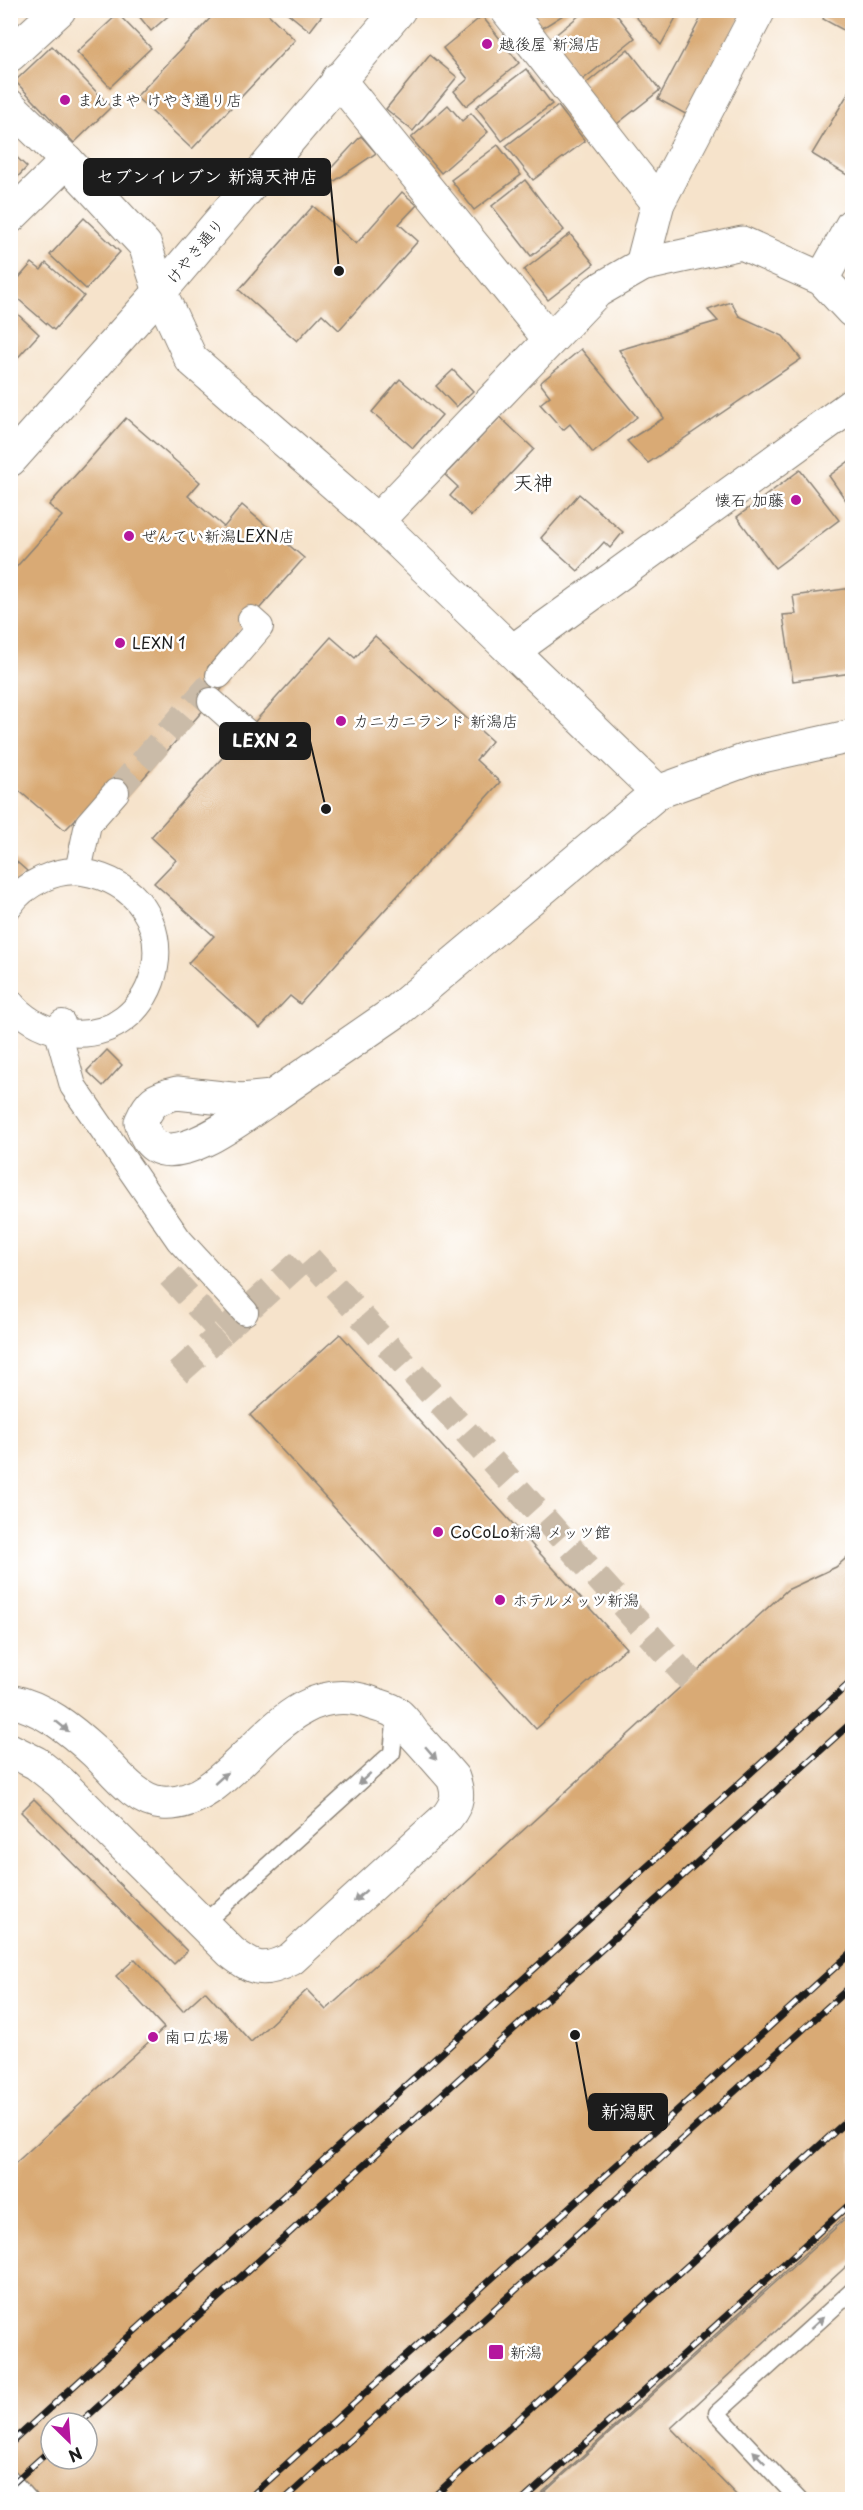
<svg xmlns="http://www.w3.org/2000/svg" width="863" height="2510" viewBox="0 0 863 2510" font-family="'Playpen Sans','Klee One',sans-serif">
<rect width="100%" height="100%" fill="#fff"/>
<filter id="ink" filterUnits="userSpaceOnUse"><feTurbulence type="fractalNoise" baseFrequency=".0167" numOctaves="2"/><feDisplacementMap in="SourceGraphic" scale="12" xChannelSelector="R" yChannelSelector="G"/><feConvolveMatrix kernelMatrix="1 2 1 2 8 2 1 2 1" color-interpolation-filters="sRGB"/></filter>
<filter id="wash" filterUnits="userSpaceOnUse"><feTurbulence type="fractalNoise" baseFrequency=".008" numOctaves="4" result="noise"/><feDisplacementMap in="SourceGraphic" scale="24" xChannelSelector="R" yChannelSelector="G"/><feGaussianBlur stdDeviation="1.35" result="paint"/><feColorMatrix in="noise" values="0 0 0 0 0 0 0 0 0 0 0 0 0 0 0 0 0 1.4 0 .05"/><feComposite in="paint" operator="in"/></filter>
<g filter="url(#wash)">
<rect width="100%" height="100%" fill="#f6e3cb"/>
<g id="blocks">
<g fill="#d9aa74" fill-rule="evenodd">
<polygon points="134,10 175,10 151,31"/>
<polygon points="218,10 264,10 295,40 192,149 136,97"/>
<polygon points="284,10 326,10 310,31"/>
<polygon points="519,10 571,10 533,34"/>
<polygon points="586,10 613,10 635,38 581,81 548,41"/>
<polygon points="630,10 680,10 661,45"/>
<polygon points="705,10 745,10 689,116 658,99"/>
<polygon points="827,10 852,10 852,22 847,32 823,19"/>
<polygon points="118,14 151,48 110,87 77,52"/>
<polygon points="482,16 519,63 466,106 454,91 468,79 443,48"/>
<polygon points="52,46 111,107 74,143 15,81"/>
<polygon points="628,49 660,90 613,127 582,87"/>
<polygon points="430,55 457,77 413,131 386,109"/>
<polygon points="526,69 552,104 502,141 476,107"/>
<polygon points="852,87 852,178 812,154"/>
<polygon points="448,105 462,121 471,113 488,132 441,173 411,138"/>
<polygon points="558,106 585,141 533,180 506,146"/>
<polygon points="361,136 376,153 330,184 321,179"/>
<polygon points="498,145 521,175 474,210 451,180"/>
<polygon points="10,151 27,167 10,185"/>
<polygon points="525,180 564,230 531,256 492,206"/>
<polygon points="402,192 417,205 399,224 418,241 339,330 322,314 297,341 239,290 313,206 356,244"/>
<polygon points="84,218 120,252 86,289 50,255"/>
<polygon points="570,234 594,264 548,300 524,270"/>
<polygon points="32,263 41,270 46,263 84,296 54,330 10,292 10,288"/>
<polygon points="731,302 739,316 783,336 801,359 648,463 627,441 664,418 619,350 718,321 708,310"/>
<polygon points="10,307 39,334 13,363 10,360"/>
<polygon points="581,349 637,417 593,453 570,424 563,430 540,404 550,396 540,383"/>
<polygon points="453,370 473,391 456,407 436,386"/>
<polygon points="400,379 442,415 413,448 372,412"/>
<polygon points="500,417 534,449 471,516 450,496 458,487 445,475"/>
<polygon points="126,418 200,482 188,496 224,527 242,505 304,558 208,667 227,683 125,799 109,785 65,830 10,783 10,574 62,516 49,505"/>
<polygon points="852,459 852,509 829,476"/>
<polygon points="800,470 839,520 775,568 737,517"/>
<polygon points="579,494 623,532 610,548 604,542 578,571 541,538"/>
<polygon points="852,588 852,673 793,681 783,615 796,614 793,596"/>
<polygon points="375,636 492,741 476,760 500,782 300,1004 290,996 260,1028 188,963 214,936 154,883 176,860 151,837 331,637 355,658"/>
<polygon points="10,856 27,871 10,888"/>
<polygon points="107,1050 122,1065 103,1086 87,1071"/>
<polygon points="340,1334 626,1648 536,1729 250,1415"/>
<path d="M852,1553v657l-318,290h-524v-332l154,-140 -48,-52 19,-17 48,52 22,-20 46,51 56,-52 19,20 461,-420 49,-23zM51,2423h36v36h-36z"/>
<polygon points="34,1799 187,1951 174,1964 21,1812"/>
<polygon points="852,2213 852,2261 671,2428 741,2500 536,2500"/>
</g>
</g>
</g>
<g filter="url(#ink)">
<use href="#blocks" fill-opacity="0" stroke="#898074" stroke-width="1.5"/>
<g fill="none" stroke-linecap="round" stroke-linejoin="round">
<g stroke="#cabba8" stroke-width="26" stroke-dasharray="26 13" stroke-linecap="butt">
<polyline points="116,792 219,675"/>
<polyline points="170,1276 222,1333 307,1256 690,1680"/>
<polyline points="178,1373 222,1333"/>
</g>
<defs>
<g id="service">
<polyline points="203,1924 392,1753 396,1713"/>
<polyline points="10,2478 30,2500"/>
<polyline points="799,2500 717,2413 852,2291"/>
</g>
<g id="pedestrian">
<polyline points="219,675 260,627 251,619"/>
<polyline points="211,701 246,732"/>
<polyline points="78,871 88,824 116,792"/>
<path d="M10,905c14,-21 47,-37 72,-33 118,20 84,180 -22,160 -20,-4 -37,-14 -50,-30"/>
<polyline points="62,1023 58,1032 73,1086 179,1240 245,1312"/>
</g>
<g id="minor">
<polyline points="507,10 658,203"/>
<polyline points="10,55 59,10"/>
<polyline points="338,79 550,340"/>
<polyline points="10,106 67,161 145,245 160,292"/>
<polyline points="10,217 67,161"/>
<polyline points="642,265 658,203 759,10"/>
<polyline points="822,279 852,225"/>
<polyline points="377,521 597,291 642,265 742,243 822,279 852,311"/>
<polyline points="513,651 852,405"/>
<polyline points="658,792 749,759 852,736"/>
<path d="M177,1093l64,7 31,-3c-25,16 -87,67 -117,49 -8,-5 -11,-15 -14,-24 9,-20 14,-24 36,-29z"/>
</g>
<g id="tertiary">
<polyline points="160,292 191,359 377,521 658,792 398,1010 272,1097"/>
<polyline points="10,460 160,292 399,10"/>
<path d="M10,1701c33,6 61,29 85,51 18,17 40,49 67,51 75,7 116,-135 209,-100 8,3 19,5 25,10 7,5 13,14 18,21 13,14 26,29 39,44 6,16 5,25 -6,39l-156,142c-27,14 -37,11 -60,-7l-171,-170 -24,-19 -26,-13"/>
</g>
</defs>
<use href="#service" stroke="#898074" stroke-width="19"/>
<use href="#pedestrian" stroke="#898074" stroke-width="28"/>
<use href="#minor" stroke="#898074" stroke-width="35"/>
<use href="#tertiary" stroke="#898074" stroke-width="35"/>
<use href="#service" stroke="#fff" stroke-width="16"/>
<use href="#pedestrian" stroke="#fff" stroke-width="26"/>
<use href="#minor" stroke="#fff" stroke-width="33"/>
<use href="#tertiary" stroke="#fff" stroke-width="33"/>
<defs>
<g id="rail">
<polyline points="80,2423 852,1722"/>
<polyline points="10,2444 852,1681"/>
<polyline points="10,2486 51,2449"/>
<polyline points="247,2500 852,1952"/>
<polyline points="284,2500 852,1985"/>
<polyline points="430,2500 852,2116"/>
<polyline points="523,2500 852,2202"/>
</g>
</defs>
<use href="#rail" stroke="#1c1c1c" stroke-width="7"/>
<use href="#rail" stroke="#fff" stroke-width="4.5" stroke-dasharray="14" stroke-linecap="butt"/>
</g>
<defs><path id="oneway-solid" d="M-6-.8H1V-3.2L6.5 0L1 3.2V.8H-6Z" transform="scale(1.5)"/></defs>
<g fill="#999">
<use href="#oneway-solid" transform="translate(62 1726) rotate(39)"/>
<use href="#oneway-solid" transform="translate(431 1753) rotate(49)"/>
<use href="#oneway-solid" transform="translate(221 1778) rotate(-42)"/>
<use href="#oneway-solid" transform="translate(364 1779) rotate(138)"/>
<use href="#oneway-solid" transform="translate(360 1896) rotate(138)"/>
<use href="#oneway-solid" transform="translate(817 2323) rotate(-42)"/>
<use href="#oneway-solid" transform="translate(759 2457) rotate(-134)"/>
</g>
</g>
<g fill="#b5179e" stroke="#fff" stroke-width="2">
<circle cx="487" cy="44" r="6"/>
<circle cx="65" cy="100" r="6"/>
<circle cx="796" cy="500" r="6"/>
<circle cx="129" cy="536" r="6"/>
<circle cx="120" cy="643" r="6"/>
<circle cx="341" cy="721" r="6"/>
<circle cx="438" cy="1532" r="6"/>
<circle cx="500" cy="1600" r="6"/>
<circle cx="153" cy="2037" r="6"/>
<rect x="488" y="2344" width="16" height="16" rx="3"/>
</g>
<g text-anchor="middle" stroke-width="5" stroke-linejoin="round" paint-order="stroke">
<g font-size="16" fill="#1c1c1c" stroke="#fff" text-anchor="start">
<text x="499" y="50">越後屋 新潟店</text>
<text x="77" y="106">まんまや けやき通り店</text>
<text x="784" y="506" text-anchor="end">懐石 加藤</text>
<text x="141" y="542">ぜんてい新潟LEXN店</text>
<text x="132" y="649">LEXN 1</text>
<text x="353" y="727">カニカニランド 新潟店</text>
<text x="450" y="1538">CoCoLo新潟 メッツ館</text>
<text x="512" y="1606">ホテルメッツ新潟</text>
<text x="165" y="2043">南口広場</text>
<text x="510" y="2358">新潟</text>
</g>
<g font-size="16" fill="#1c1c1c" stroke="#fff">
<text transform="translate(195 251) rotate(-50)" y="6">けやき通り</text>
</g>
<g font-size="20" fill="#1c1c1c" stroke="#fff">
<text x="533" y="490">天神</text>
</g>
</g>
<path fill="none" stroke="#1c1c1c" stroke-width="2" d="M339 271L330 177M326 809L310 741M575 2035L589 2112"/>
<g fill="#1c1c1c" stroke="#fff" stroke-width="2">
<circle cx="339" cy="271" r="6"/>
<circle cx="326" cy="809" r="6"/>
<circle cx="575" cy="2035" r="6"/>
</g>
<g fill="#1c1c1c" stroke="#1c1c1c" stroke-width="2">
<rect x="84" y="159" width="246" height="36" rx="6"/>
<rect x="220" y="723" width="90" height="36" rx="6"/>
<rect x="589" y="2094" width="78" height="36" rx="6"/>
</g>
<g font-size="18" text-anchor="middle" font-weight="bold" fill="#fff">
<text x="207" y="183">セブンイレブン 新潟天神店</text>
<text x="265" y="747">LEXN 2</text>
<text x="628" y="2118">新潟駅</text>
</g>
<rect width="863" height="2510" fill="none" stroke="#fff" stroke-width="36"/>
<g transform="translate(69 2441) rotate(155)"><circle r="28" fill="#ffffff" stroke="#a4a4a4" stroke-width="1.5"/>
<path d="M0-4.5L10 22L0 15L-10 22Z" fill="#b5179e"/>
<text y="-9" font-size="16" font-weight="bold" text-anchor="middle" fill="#1c1c1c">N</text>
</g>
</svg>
